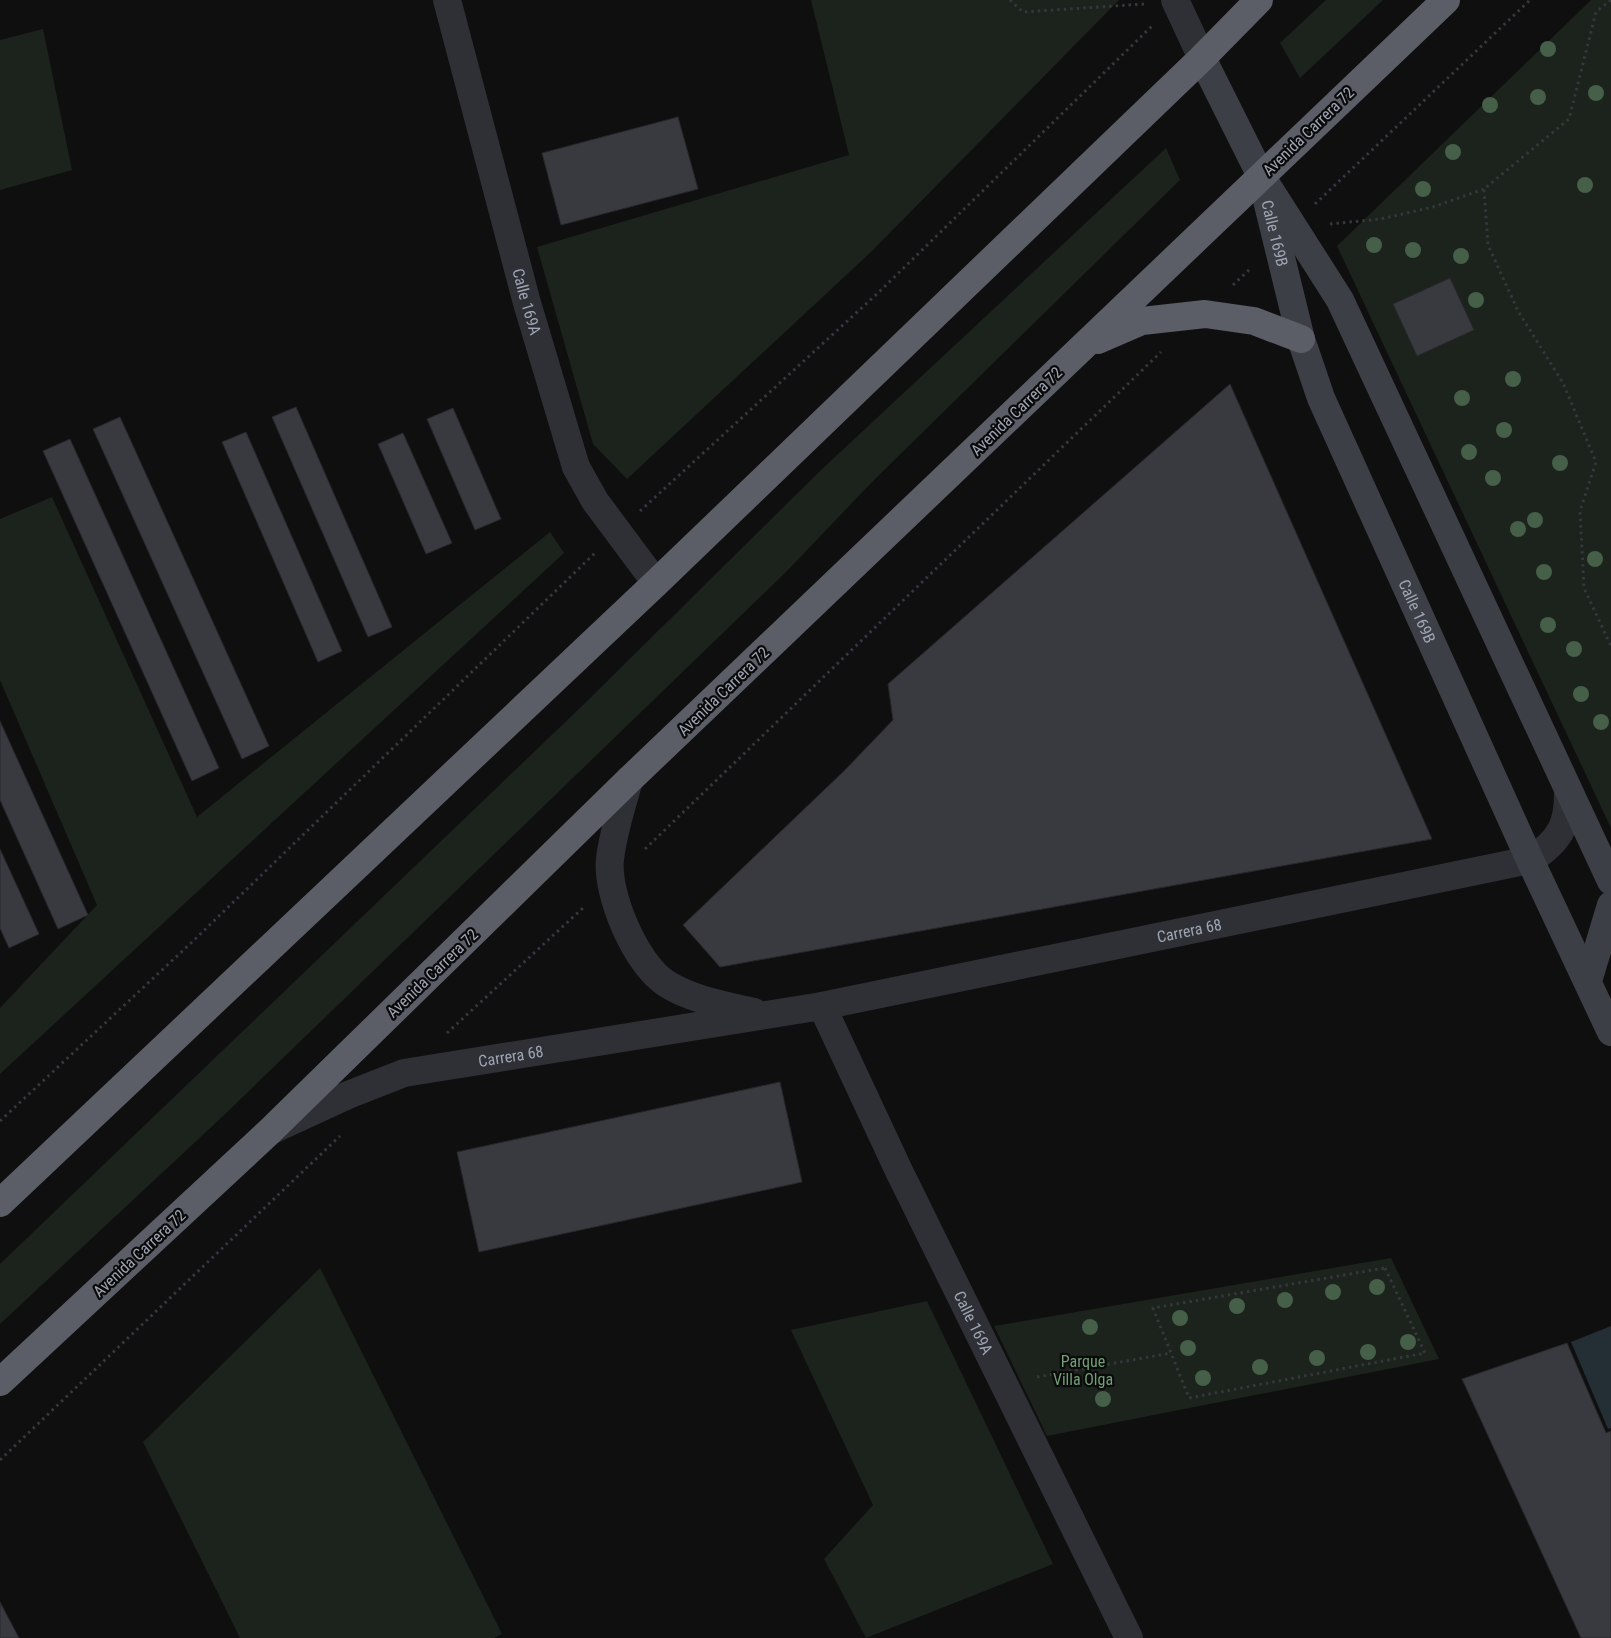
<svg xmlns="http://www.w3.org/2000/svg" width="1611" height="1638" viewBox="0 0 1611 1638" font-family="'Roboto Condensed',sans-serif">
<rect width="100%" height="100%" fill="#0f0f10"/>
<g fill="#1b231c">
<polygon points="811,0 1119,0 871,252 627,479 593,444 537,247 849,155"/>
<polygon points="1326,0 1383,0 1300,78 1280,43"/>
<polygon points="1591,0 1611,0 1611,828 1337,246"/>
<polygon points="43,29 72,170 0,190 0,40"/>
<polygon points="1166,148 1180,180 871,483 787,571 221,1118 0,1324 0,1264 581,707 821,470"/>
<polygon points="52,497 197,817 550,532 564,553 0,1074 0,1008 97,905 0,680 0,519"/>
<polygon points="1391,1258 1439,1359 1047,1436 994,1326"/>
<polygon points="320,1268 502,1634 494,1638 240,1638 143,1442"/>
<polygon points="927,1301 1053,1564 866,1638 824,1559 873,1505 791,1330"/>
</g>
<polygon fill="#242e35" points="1611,1326 1611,1428 1608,1429 1571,1342"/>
<g fill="#393a40" stroke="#28282c">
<polygon points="678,117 698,189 561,225 542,153"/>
<polygon points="1450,278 1474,330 1417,356 1393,304"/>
<polygon points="1230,384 1432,839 720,967 683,925 845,770 893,720 888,684"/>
<polygon points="296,407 392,627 368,637 272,417"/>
<polygon points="453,408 501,519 475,530 427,419"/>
<polygon points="120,417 269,746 242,759 93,429"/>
<polygon points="246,432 342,651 318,662 222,442"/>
<polygon points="403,433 452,543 426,554 378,444"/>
<polygon points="70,439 219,768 192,781 43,451"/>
<polygon points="0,721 88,915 58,929 0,800"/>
<polygon points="0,849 39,934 9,948 0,928"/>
<polygon points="780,1082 802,1182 479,1252 457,1152"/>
<polygon points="1567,1343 1606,1433 1611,1431 1611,1638 1581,1638 1462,1379"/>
<polygon points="0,1602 19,1638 0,1638"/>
</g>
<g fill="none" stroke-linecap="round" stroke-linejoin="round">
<g stroke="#35373d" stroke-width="3" stroke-dasharray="2.5 4" stroke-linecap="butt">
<polyline points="1010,0 1023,12 1144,4"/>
<polyline points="1611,0 1596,12 1569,119 1484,189 1488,245 1518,311 1563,383 1596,462 1580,511 1584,588 1611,646"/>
<polyline points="1315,204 1530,0"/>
<polyline points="1330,224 1381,219 1433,207 1484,189"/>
<polyline points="1233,285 1250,269"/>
<polyline points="640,511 879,292 1153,25"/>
<polyline points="645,849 1161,352"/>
<polyline points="447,1033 584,907"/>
<polyline points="0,1121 191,943 595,553"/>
<polygon points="1385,1268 1425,1353 1189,1398 1153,1308"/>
<polyline points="1037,1377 1171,1353"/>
<polyline points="0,1460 340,1136"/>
</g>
<g stroke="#2f3036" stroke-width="28">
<path id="s1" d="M447,0l80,303 49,164 19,34 61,82"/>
<polyline points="1175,0 1202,58"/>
<path d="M629,780c-7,26 -16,52 -19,79 -4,35 26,106 57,125 26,16 57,21 87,28"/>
<path id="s2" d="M822,1006l77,165 230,467"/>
<path id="s3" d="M272,1130l76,-35 56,-22 418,-67 708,-146c29,-18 39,-35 38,-70"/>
</g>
<g stroke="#3d3f46" stroke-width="28">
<polyline points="1202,58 1261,176 1340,300 1611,881"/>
<path id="s4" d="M1261,176l40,163 20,59 209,462 81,172"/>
<polyline points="1588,981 1611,905"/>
</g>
<g stroke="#5b5e67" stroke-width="28">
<polyline points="1098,340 1142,321 1205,314 1254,321 1301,339"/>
<polyline points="0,1203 656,583 1202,58 1259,0"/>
<polyline points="0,1382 269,1132 629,780 1446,0"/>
</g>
</g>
<g fill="#455f48">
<circle cx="1548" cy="49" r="8"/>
<circle cx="1596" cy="93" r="8"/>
<circle cx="1538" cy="97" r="8"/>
<circle cx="1490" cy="105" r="8"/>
<circle cx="1453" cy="152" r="8"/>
<circle cx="1585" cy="185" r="8"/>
<circle cx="1423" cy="189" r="8"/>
<circle cx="1374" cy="245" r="8"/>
<circle cx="1413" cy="250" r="8"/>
<circle cx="1461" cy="256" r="8"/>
<circle cx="1476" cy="300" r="8"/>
<circle cx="1513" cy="379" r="8"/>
<circle cx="1462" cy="398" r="8"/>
<circle cx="1504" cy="430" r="8"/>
<circle cx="1469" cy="452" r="8"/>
<circle cx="1560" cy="463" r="8"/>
<circle cx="1493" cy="478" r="8"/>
<circle cx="1535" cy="520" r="8"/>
<circle cx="1518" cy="529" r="8"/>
<circle cx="1595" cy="559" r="8"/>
<circle cx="1544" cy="572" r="8"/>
<circle cx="1548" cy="625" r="8"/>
<circle cx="1574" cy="649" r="8"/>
<circle cx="1581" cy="694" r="8"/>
<circle cx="1601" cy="722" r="8"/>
<circle cx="1377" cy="1287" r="8"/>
<circle cx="1333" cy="1292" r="8"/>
<circle cx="1285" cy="1300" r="8"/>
<circle cx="1237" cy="1306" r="8"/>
<circle cx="1180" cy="1318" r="8"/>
<circle cx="1090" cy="1327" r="8"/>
<circle cx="1408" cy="1342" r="8"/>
<circle cx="1188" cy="1348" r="8"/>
<circle cx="1368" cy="1352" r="8"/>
<circle cx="1317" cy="1358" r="8"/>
<circle cx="1260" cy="1367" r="8"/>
<circle cx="1203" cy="1378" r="8"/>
<circle cx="1103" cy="1399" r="8"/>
</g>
<g text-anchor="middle" stroke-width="4.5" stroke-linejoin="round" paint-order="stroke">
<g font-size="16" fill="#9ea5b3" stroke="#0a0a0b">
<text transform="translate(1308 131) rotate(-44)" y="6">Avenida Carrera 72</text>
<text dy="6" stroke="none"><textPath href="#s4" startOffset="59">Calle 169B</textPath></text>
<text dy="6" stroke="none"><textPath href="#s1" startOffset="312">Calle 169A</textPath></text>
<text transform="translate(1016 411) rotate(-44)" y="6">Avenida Carrera 72</text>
<text dy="6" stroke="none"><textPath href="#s4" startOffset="464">Calle 169B</textPath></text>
<text transform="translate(723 691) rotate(-44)" y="6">Avenida Carrera 72</text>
<text dy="6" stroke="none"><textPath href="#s3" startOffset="942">Carrera 68</textPath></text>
<text transform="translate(432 973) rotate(-44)" y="6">Avenida Carrera 72</text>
<text dy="6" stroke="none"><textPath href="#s3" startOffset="252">Carrera 68</textPath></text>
<text transform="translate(139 1253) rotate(-43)" y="6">Avenida Carrera 72</text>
<text dy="6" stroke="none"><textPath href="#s2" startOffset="351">Calle 169A</textPath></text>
</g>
<g font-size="16" fill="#72a075" stroke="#0a0a0b">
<text x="1083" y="1367">Parque<tspan x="1083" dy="18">Villa Olga</tspan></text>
</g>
</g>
</svg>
